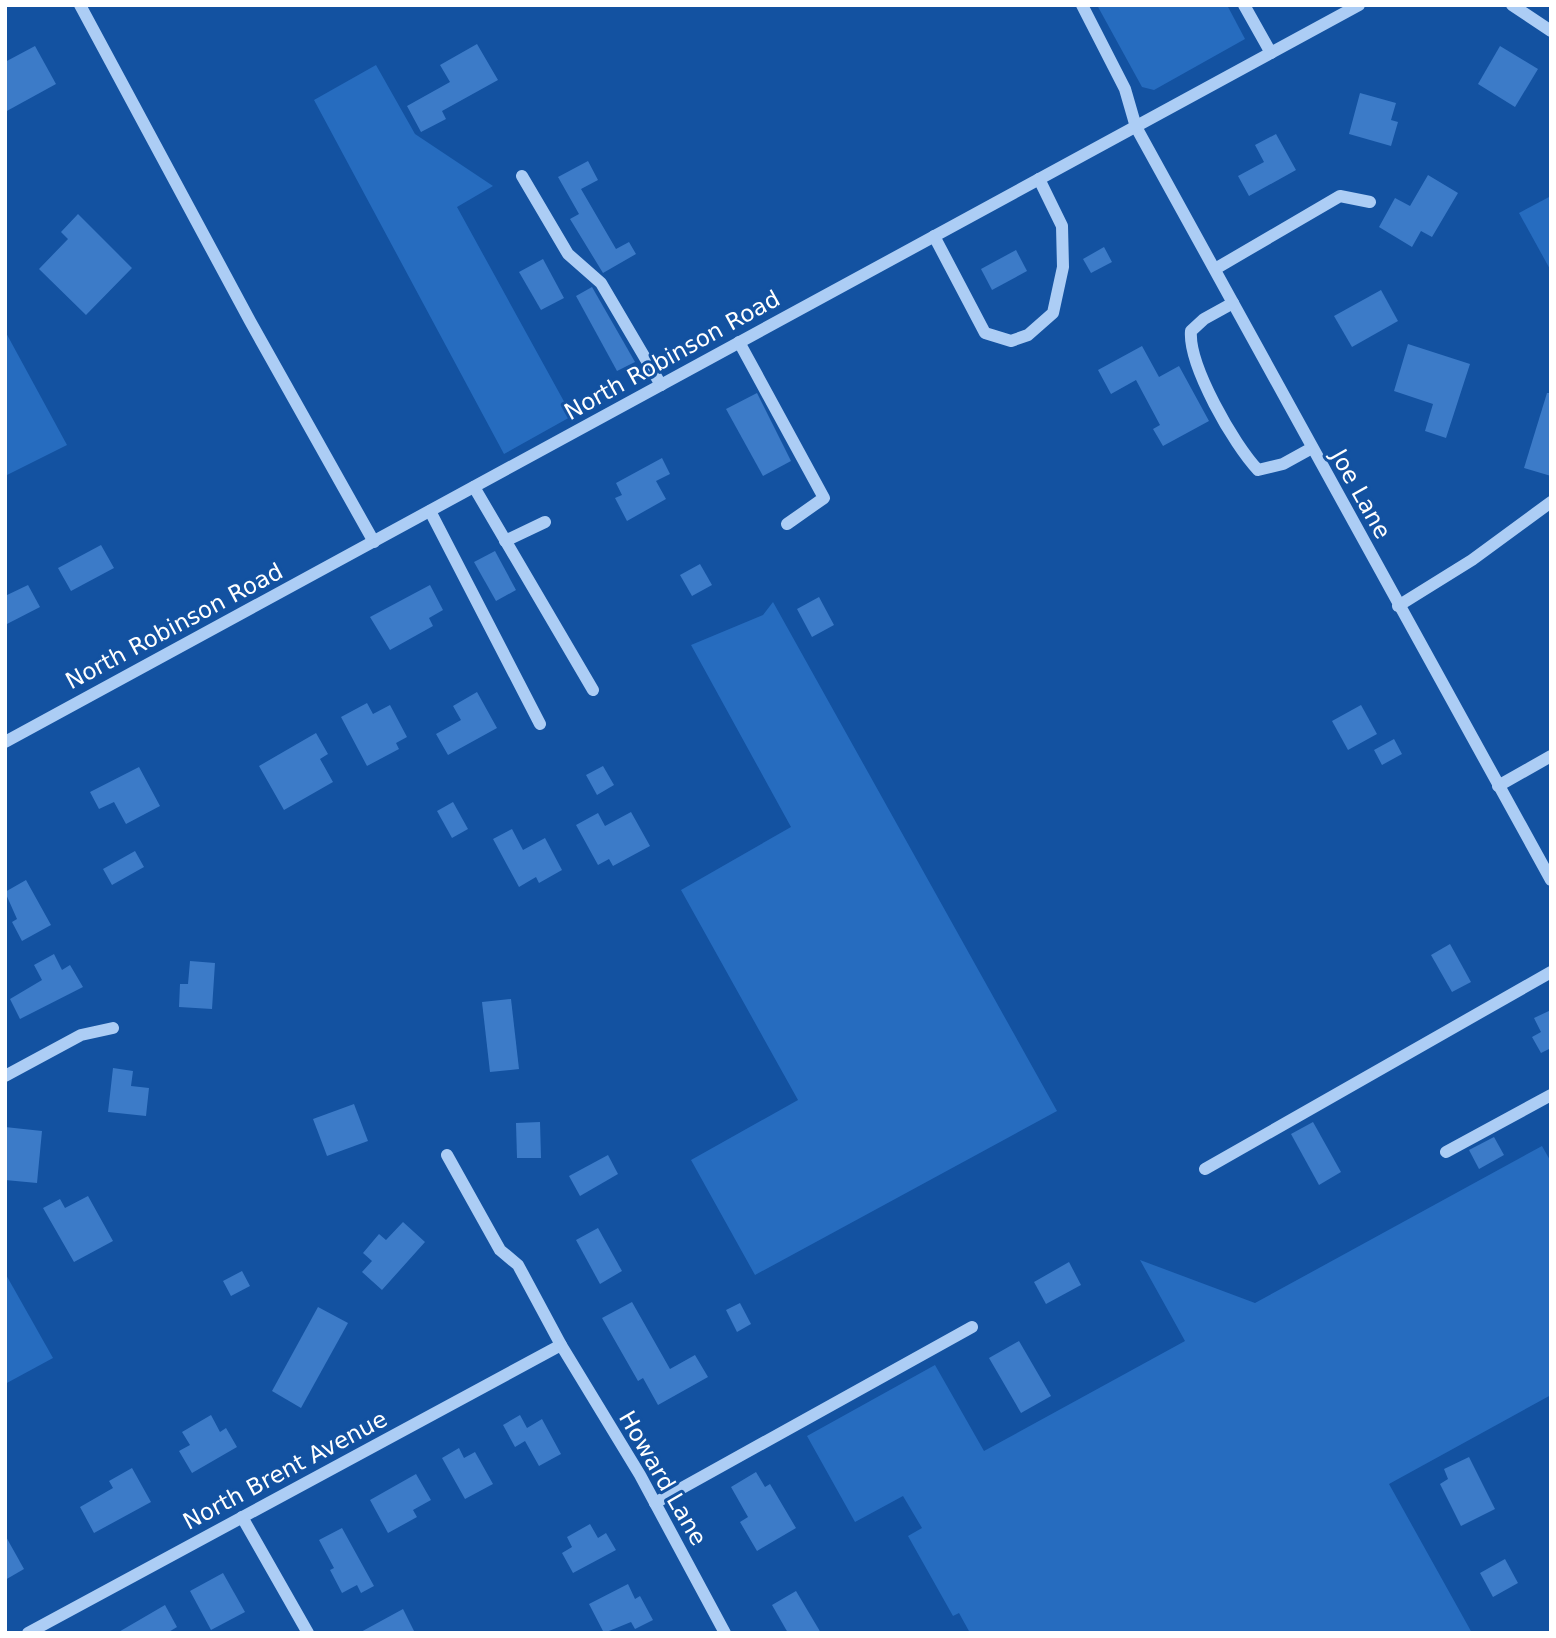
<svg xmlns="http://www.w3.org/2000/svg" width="1556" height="1638" viewBox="0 0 1556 1638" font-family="'DejaVu Sans',sans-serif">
<rect width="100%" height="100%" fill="#1352a1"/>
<g fill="#266cbf">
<polygon points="1097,5 1227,5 1245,39 1154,90 1142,87"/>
<polygon points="376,65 415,134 493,186 457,207 572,416 504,454 314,100"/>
<polygon points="1551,196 1551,271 1519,213"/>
<polygon points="5,331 67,445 5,476"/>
<polygon points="773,602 1057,1111 755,1275 691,1160 798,1100 681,890 791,827 691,645 763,615"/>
<polygon points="1542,1146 1551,1162 1551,1395 1389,1484 1472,1633 970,1633 959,1613 953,1616 908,1536 922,1528 903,1496 855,1522 807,1436 935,1365 984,1451 1185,1341 1140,1260 1255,1303"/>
<polygon points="5,1273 53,1358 5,1384"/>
</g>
<g fill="#3c7bc8">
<polygon points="477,44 498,80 442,111 446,119 421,132 407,106 450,82 440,65"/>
<polygon points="35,46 56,84 5,112 5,62"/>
<polygon points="1500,46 1538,69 1515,107 1478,84"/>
<polygon points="1360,93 1396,103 1391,120 1398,122 1391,146 1349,134"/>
<polygon points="1276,134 1296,170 1249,196 1238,176 1264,162 1255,145"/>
<polygon points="588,161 598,180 581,189 616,249 629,242 636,254 603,273 570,219 579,214 558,177"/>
<polygon points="1428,175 1458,193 1432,237 1421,231 1412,247 1379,227 1395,198 1410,206"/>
<polygon points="78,214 132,268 86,315 39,269 68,239 61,232"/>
<polygon points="1104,247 1112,262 1091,273 1083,259"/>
<polygon points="1016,250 1027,271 992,290 981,269"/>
<polygon points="543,259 564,298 541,310 519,272"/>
<polygon points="592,287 635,362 617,371 576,296"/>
<polygon points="1381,290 1398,321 1352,347 1334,316"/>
<polygon points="1408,344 1470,364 1446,438 1425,431 1433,404 1394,391"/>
<polygon points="1142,346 1159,377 1179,366 1209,421 1163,446 1153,429 1160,425 1136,380 1111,394 1098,370"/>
<polygon points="757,393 791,461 763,476 726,409"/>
<polygon points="1547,393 1551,393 1551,476 1524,468"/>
<polygon points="662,458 670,474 656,481 666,499 627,521 615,498 622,495 616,483"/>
<polygon points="101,545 114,568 71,591 58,568"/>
<polygon points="495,551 516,590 496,601 474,562"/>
<polygon points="700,564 712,585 692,596 680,575"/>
<polygon points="28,585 40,607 5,625 5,596"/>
<polygon points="430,585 443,610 429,618 433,626 390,650 370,617"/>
<polygon points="819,597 834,625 812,637 797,609"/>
<polygon points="477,692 497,728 448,755 436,734 461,720 453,706"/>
<polygon points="367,703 373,714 390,705 407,737 396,743 399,749 367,766 341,717"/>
<polygon points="1361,705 1377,734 1348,750 1332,721"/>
<polygon points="316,733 328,754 320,759 333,782 284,810 259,766"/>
<polygon points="1394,739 1402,754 1382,765 1374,750"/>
<polygon points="603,766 614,785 597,795 586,775"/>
<polygon points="139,767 160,806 126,824 114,802 99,809 90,792"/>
<polygon points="453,802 468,829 452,838 437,811"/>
<polygon points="631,812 650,846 613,866 609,859 598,865 576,825 598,813 605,826"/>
<polygon points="512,829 523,850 545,838 562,870 539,883 536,877 519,887 493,839"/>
<polygon points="135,851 144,867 112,885 103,869"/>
<polygon points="26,880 51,925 22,941 12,922 17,919 5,892"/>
<polygon points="1450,944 1471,982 1452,992 1431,955"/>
<polygon points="54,954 62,970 70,965 83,987 20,1019 10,999 42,980 34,965"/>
<polygon points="190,961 215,963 212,1009 179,1007 180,984 188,984"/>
<polygon points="511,999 519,1069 490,1072 482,1002"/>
<polygon points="1551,1010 1551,1052 1549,1049 1541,1053 1532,1037 1541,1032 1534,1018"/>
<polygon points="113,1068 133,1071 131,1086 149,1088 146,1116 108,1112"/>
<polygon points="354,1104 368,1141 327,1156 313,1119"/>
<polygon points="540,1122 541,1158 517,1158 516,1123"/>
<polygon points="1313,1122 1341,1172 1319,1185 1291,1134"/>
<polygon points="5,1127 42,1131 37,1183 5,1180"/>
<polygon points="1494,1137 1504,1155 1479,1169 1469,1150"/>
<polygon points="608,1155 618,1174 580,1196 569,1176"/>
<polygon points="88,1196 113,1241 74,1262 43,1208 60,1199 65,1208"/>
<polygon points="403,1222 425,1242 382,1290 362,1272 372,1261 363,1253 379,1234 386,1240"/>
<polygon points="598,1228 622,1271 600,1284 576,1240"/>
<polygon points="1069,1262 1081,1285 1046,1304 1034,1282"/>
<polygon points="242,1271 250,1286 231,1296 223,1281"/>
<polygon points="632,1302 670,1369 695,1355 708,1377 658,1405 643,1378 638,1381 602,1318"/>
<polygon points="740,1303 751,1324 737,1332 726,1310"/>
<polygon points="318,1307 348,1323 301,1408 272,1391"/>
<polygon points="1019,1341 1051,1396 1021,1413 989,1358"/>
<polygon points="211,1415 220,1432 226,1428 237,1447 192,1473 179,1451 190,1445 182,1432"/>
<polygon points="520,1415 527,1428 542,1419 561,1454 539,1466 525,1441 515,1447 503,1425"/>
<polygon points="459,1448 464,1458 475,1452 493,1484 465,1499 442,1458"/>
<polygon points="1469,1457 1495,1509 1461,1526 1440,1484 1448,1479 1444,1469"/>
<polygon points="132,1468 151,1502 94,1533 80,1507 113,1488 109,1481"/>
<polygon points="756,1472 765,1487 770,1484 796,1528 757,1551 740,1522 748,1517 731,1487"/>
<polygon points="416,1474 431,1500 413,1510 417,1517 388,1533 370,1500"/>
<polygon points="590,1524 598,1538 606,1533 616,1550 573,1573 562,1553 572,1547 567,1537"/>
<polygon points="342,1528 374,1586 361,1593 357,1585 342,1593 330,1570 334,1568 319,1540"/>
<polygon points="5,1535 24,1569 5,1580"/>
<polygon points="1505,1559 1518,1583 1493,1597 1480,1573"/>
<polygon points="223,1573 245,1612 211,1630 190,1591"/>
<polygon points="628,1584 635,1599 640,1596 653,1620 635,1629 631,1622 604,1633 589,1604"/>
<polygon points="796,1591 821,1633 788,1633 772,1605"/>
<polygon points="165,1605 177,1627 167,1633 117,1633"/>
<polygon points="403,1609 415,1633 359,1633"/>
</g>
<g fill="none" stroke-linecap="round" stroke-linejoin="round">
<g stroke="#accdf5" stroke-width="12">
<polyline points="80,5 250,321 374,542"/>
<polyline points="1082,5 1125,89 1136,127 1551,880"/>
<polyline points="1244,5 1271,53"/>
<polyline points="1512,5 1551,31"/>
<polyline points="522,176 568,254 601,283 661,385"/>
<polyline points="934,236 985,333 1011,341 1028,335 1053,313 1063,267 1062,226 1039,179"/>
<polyline points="1215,269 1340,196 1370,202"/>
<path d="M1233,303l-29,16 -13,12c-3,34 43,114 67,139l25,-6 29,-16"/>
<polyline points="739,342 824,498 787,524"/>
<polyline points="474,487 593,690"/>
<polyline points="430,511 540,724"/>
<polyline points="505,541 545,522"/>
<polyline points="1398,606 1472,560 1551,502"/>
<polyline points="5,742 1359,5"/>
<polyline points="1498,786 1551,756"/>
<polyline points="5,1076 81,1035 113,1028"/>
<polyline points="1446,1152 1551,1095"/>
<polyline points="447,1155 500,1250 518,1265 561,1345 640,1475 725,1633"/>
<polyline points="1205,1169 1551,972"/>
<polyline points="655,1503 972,1327"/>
<polyline points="242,1517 308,1633"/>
<polyline points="28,1633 561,1345"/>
</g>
</g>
<g text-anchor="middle" stroke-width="6" stroke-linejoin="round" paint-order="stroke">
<g font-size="23" fill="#fff" stroke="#1352a1">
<text transform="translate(672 355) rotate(-29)" y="8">North Robinson Road</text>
<text transform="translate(1361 494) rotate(61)" y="8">Joe Lane</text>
<text transform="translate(174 626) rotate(-28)" y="8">North Robinson Road</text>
<text transform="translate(285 1470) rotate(-28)" y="8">North Brent Avenue</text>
<text transform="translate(663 1478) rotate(60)" y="8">Howard Lane</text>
</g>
</g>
<rect width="1556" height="1638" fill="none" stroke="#ffffff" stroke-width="14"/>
</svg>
